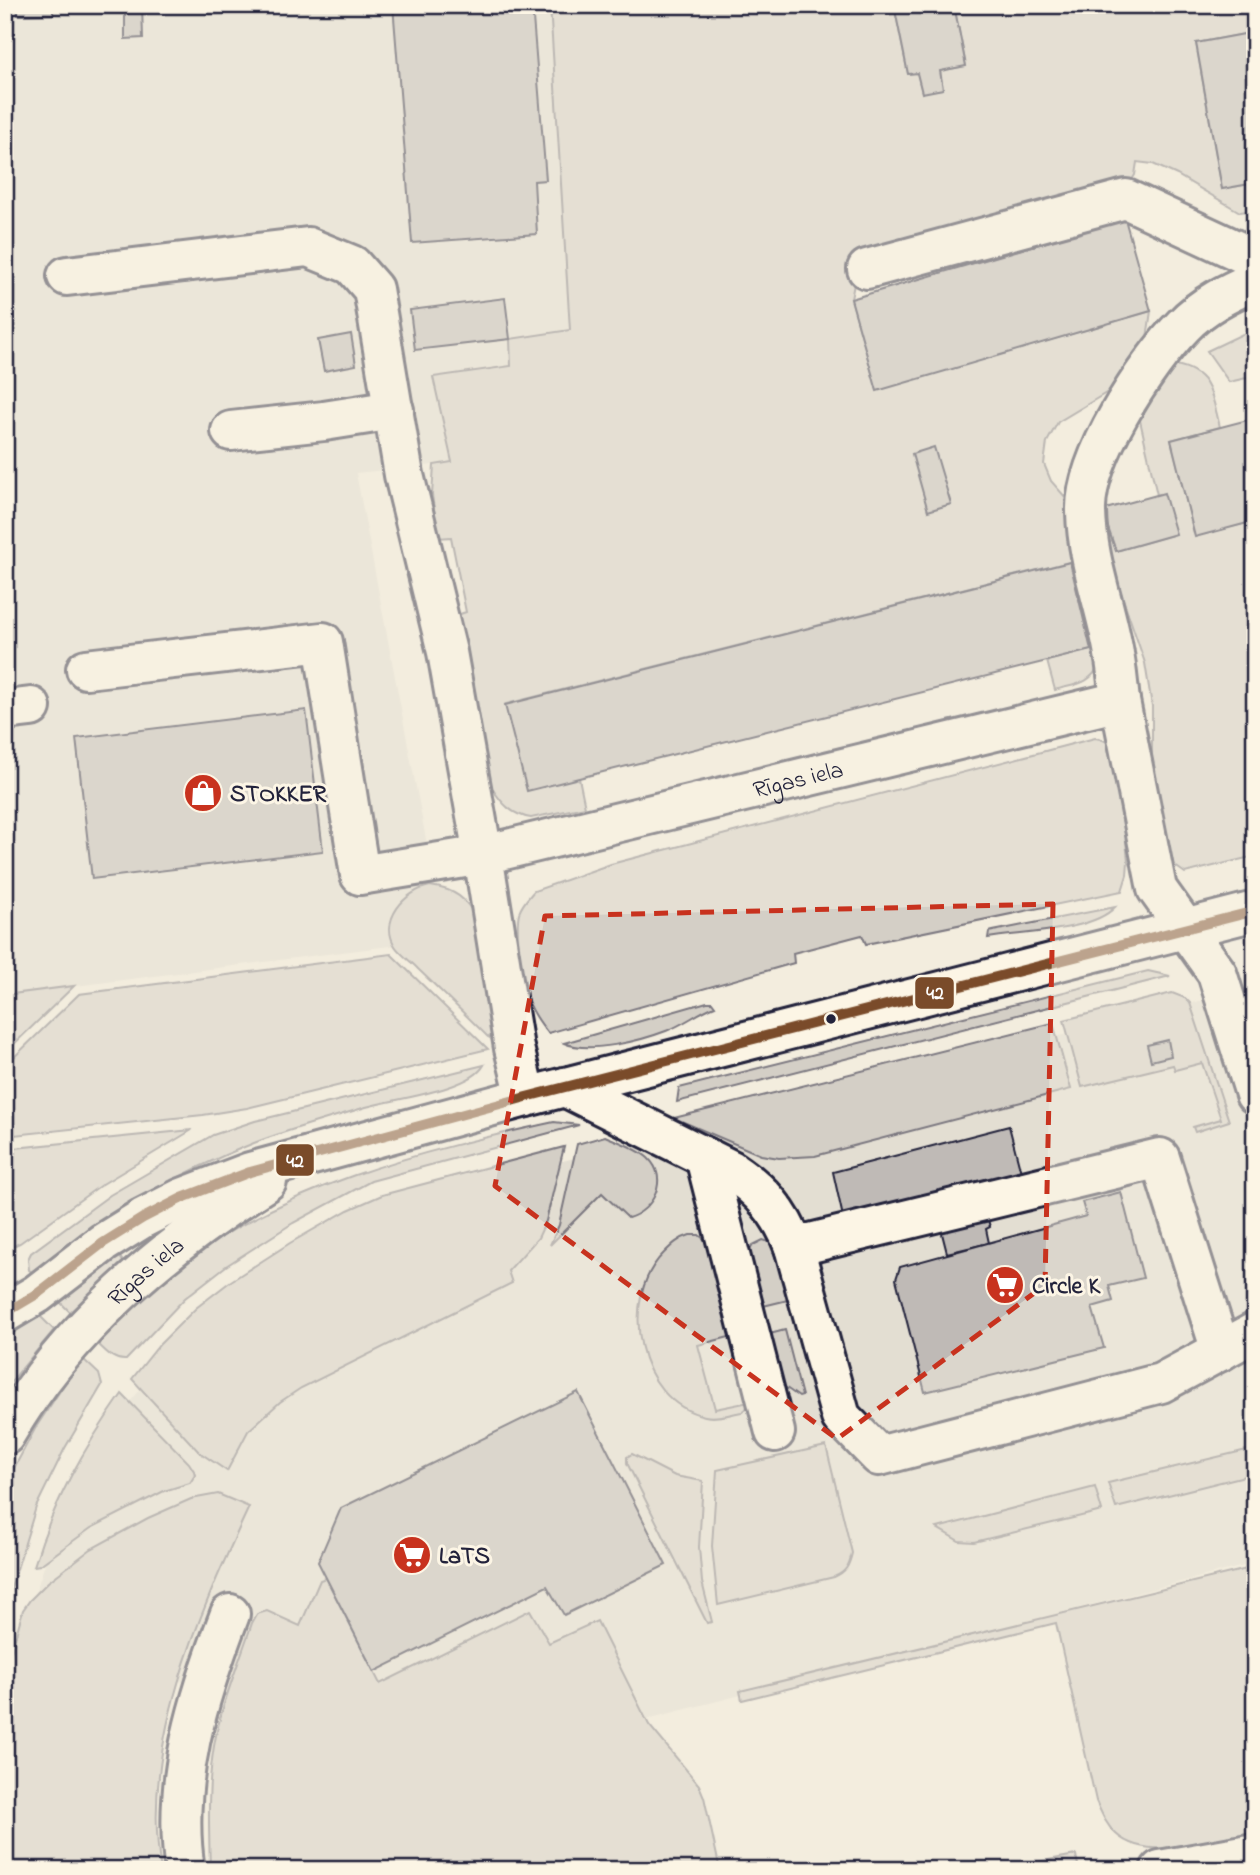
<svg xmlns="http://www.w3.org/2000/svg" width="1260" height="1875" viewBox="0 0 1260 1875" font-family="'Indie Flower',sans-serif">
<rect width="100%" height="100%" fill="#f3edde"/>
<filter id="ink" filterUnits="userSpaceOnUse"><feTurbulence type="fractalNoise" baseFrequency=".0143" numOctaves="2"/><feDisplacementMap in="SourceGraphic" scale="14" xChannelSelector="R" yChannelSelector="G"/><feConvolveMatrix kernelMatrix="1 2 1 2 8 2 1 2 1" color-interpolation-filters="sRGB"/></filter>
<g filter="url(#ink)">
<g fill="#e3ded2">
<polygon points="5,5 550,5 570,331 510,339 511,366 452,463 356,473 445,939 5,995"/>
<polygon points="1255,987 1255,1563 444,1771 24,1628 78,1463 203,1316 364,1211"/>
</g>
<g fill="#d4cfc6" stroke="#7b7880" stroke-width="2">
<path d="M550,5h344l14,69 9,-1 5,19 21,-3 -3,-18 26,-5 -12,-61h301v27l-59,11 26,146 33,-6v27l-15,2 -63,-37 -24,-11 -16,-2 -2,13 -5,8 -273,86 -6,30 26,91 274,-79 -5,34 -19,26 -16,19 -53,32 -11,20 -3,22 7,17 16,18 8,20 25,144c-9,22 -25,21 -45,27l-8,-29 43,-11 -21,-88 -563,142 73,74 6,29 -54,11c-19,-3 -29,-14 -39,-30l-38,-172 12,-4 -15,-75 -13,1 -6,-43 2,-30 18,-3 -19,-85 78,-11 -1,-27 60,-9z"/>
<polygon points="1255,328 1255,376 1229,382 1207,351"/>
<path d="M1176,365c36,7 36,32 44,62l-49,13 24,96 60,-15v335l-70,17 -14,-10 -19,-77v-80l-7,-43 -43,-126v-27l14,41 59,-17 -18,-39 -18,-79 9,-20z"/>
<path d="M1095,738c12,2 17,6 22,17l11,106 -1,14 -5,16 -256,53 -4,-9 -69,18 1,10 -246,70c-8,-10 -18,-25 -22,-38 -4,-16 -11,-66 -7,-82 3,-9 9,-15 15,-22l77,-27z"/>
<path d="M430,886c24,3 37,12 47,34l17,120 -6,-3c-23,-23 -46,-45 -70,-68 -6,-7 -18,-15 -23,-23 -16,-26 10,-55 35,-60z"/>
<path d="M1115,907c-23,25 -93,25 -127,31l1,-6 4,-1z"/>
<polygon points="391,954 488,1049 247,1108 203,1115 5,1136 5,1066 79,994"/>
<polygon points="1148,971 1170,976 677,1102 679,1088"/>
<polygon points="74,986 5,1053 5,995"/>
<polygon points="1172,993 1185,998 1190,1003 1229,1121 1195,1132 1193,1127 1221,1119 1202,1063 1175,1070 1173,1065 1082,1087 1064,1020"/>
<path d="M707,1002h5l3,4c-18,7 -32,19 -49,25 -26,10 -77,23 -102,12z"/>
<polygon points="1053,1023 1071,1089 815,1156 779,1158 761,1155 674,1118"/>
<path d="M484,1065c-13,25 -91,34 -118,42 -38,12 -76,22 -112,36 -79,31 -156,77 -221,130l-4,-3 -1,-11 3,-6 79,-58 103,-60 42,-14z"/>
<path d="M554,1122l25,3 -208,56 -78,42 -67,43 -41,32 -59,62c-13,1 -20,-9 -29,-17 23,-25 46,-49 73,-70 108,-87 251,-122 384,-151z"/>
<polygon points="192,1130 101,1185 20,1243 5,1250 5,1149"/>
<path d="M605,1136c14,6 32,12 43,22 22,21 5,53 -20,60l-26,-25 -52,52 9,-20 18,-81z"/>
<polygon points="564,1147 546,1221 538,1238 508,1271 512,1283 301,1388 280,1402 248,1431 227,1471 199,1452 132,1379 160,1344 196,1308 231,1281 290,1243 348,1210 382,1195"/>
<path d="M690,1235h9l11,9 23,92 -35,9 17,64 34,-7 -3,7 -4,3c-12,2 -25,7 -37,4 -69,-15 -87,-118 -41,-163 8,-8 15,-15 26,-18z"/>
<polygon points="763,1240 775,1244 792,1299 759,1307 747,1255 753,1245"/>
<polygon points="118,1254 124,1263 70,1312 58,1300"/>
<polygon points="40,1316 54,1330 5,1389 5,1338"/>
<polygon points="785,1330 802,1396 799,1397 782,1385 766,1335"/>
<polygon points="82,1358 99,1374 102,1385 65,1448 36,1507 5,1608 5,1485 36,1427"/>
<path d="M122,1394l67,69 5,8 1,4 -5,8 -26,8 -73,37 -51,37 -6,1c19,-64 50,-118 88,-172z"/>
<path d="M826,1446l26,107c-3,13 -6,19 -18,24l-116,28 -6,-59 5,-76z"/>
<polygon points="1255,1448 1253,1474 1116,1508 1108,1483"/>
<polygon points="632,1454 675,1476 703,1481 699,1547 702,1582 712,1622 707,1623 627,1463 627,1457"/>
<polygon points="1095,1487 1102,1511 974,1542 959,1541 937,1528"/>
<path d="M218,1494l31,13c-51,109 -109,240 -88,363h-152l-4,-18v-178l18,-64 7,-10 18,-18 43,-33 57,-31 43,-19z"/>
<path d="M1255,1567v267c-39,7 -108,29 -139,0 -10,-9 -15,-22 -20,-33l-40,-178 -314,77 -2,-9z"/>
<path d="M326,1578l54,106 150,-74 19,33 48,-22 52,104 50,60 5,12 16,73h-510c-1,-42 -3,-83 4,-124 7,-42 25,-83 38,-123l5,-9 10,-3 33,15 20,-46z"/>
<polygon points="1076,1855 1078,1865 1050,1870 993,1870"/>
</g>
<g fill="#bfbab6" stroke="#22223b" stroke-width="2">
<polygon points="18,5 53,5 53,14 18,15"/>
<polygon points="125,5 142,5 143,38 125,39"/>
<polygon points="209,5 261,5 261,10 209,14"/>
<polygon points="393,5 532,5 546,180 534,181 537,234 412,243"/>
<polygon points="894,5 954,5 966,66 940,71 943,89 922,93 917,73 908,74"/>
<polygon points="1255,32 1255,183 1222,189 1196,43"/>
<polygon points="1125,219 1151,311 877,391 851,299"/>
<polygon points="505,298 510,339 415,350 410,310"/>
<polygon points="351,334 356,365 324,371 318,340"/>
<polygon points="1255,418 1255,521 1195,537 1171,440"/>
<polygon points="934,447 951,504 928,511 912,454"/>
<polygon points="1164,493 1176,534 1116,551 1102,510"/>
<polygon points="1070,562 1091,650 527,791 505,705"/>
<polygon points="306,710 323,851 92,879 76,738"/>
<polygon points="1168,1040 1171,1056 1151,1061 1147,1045"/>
<polygon points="1009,1126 1024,1184 981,1195 990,1227 986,1229 989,1243 947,1253 935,1206 845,1226 833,1172"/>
<polygon points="1121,1192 1143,1278 1109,1286 1113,1301 1092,1307 1104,1348 925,1392 896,1279 900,1267 1086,1216 1082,1202"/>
<polygon points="578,1392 666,1565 564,1615 547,1586 374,1672 318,1562 341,1508"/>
</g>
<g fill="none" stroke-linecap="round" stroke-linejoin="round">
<defs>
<g id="minor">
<polyline points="867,269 1126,199 1255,259"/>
<polyline points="67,276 308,247 352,265 373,289 404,475 447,652 483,855 360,875 323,642 86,669"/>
<polyline points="231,431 324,421 394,410"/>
<path d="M1120,701c-2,-16 -3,-32 -6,-47 -8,-48 -27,-93 -28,-142 -2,-54 60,-148 97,-186 20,-21 46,-34 72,-45"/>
<polyline points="5,710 31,707"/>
<path d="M565,1087l166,83c30,20 50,42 63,77l47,170 38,39 282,-73 94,-51"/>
<path id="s1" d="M526,1097l-12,-49 -31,-193 637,-154 37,188 60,84 38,121"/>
<polyline points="705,1157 775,1432"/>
<polyline points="794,1247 1160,1158 1221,1351"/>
<path d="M185,1870c-14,-88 14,-175 45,-256"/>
<polyline points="1160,1870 1255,1853"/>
</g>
<g id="highway">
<polyline points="5,1313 37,1294 103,1243 143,1218 182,1198 250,1172 526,1097 1255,911"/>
<path id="s2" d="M5,1435c62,-108 159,-188 262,-254"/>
</g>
</defs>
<use href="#minor" stroke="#22223b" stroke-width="44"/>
<use href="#highway" stroke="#22223b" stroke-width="44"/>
<use href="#minor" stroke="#fcf5e5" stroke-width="38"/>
<use href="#highway" stroke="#fcf5e5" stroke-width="38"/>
<defs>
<polyline id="bus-1" points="5,1313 37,1294 103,1243 143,1218 182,1198 250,1172 526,1097 1255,911"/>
</defs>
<use href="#bus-1" stroke="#fcf5e5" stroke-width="16"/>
<use href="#bus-1" stroke="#7a4b2a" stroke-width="10"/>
</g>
</g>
<path d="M0 0H1260V1875H0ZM1053,904l-8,381 -208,154 -342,-253 50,-270z" fill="#f3edde" fill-opacity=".55" fill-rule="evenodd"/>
<path fill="none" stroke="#c8321e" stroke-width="5" stroke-dasharray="14 9" stroke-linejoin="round" d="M1053,904l-8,381 -208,154 -342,-253 50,-270z"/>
<defs>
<symbol id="shop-disc" viewBox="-11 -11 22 22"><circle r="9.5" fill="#c8321e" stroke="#fcf5e5"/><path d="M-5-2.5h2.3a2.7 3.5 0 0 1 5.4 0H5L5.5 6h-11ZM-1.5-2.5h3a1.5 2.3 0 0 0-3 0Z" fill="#fff"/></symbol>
<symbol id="supermarket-disc" viewBox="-11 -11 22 22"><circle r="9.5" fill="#c8321e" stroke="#fcf5e5"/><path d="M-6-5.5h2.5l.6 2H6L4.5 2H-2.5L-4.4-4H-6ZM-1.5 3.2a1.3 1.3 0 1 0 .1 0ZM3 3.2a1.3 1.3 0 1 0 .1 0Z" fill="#fff"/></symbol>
</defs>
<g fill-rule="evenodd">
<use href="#shop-disc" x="181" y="771" width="44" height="44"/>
<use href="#supermarket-disc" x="983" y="1263" width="44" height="44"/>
<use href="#supermarket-disc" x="390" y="1533" width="44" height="44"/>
</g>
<circle fill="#22223b" stroke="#fcf5e5" stroke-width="2.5" cx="831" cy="1019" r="6"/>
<g text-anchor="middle" stroke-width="6" stroke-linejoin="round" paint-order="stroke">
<g font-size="24" fill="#22223b" stroke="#fcf5e5">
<text dy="8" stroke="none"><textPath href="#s1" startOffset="570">Rīgas iela</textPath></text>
<text dy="8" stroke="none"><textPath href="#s2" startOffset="217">Rīgas iela</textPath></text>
</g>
<g font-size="24" font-weight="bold" fill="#22223b" stroke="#fcf5e5" text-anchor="start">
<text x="230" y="801">STOKKER</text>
<text x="1032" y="1293">Circle K</text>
<text x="439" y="1563">LaTS</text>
</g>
</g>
<g stroke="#fcf5e5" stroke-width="2.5">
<rect x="914" y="976" width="41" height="34" rx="7" fill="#7a4b2a"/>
<rect x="275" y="1143" width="40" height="34" rx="7" fill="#7a4b2a"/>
</g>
<g font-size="19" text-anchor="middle" font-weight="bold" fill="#fff">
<text x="935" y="999">42</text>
<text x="295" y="1167">42</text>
</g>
<rect width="1260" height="1875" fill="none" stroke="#fcf5e5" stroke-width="28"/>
<rect x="14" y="14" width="1232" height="1847" fill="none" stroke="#22223b" stroke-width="2.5" filter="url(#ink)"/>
</svg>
